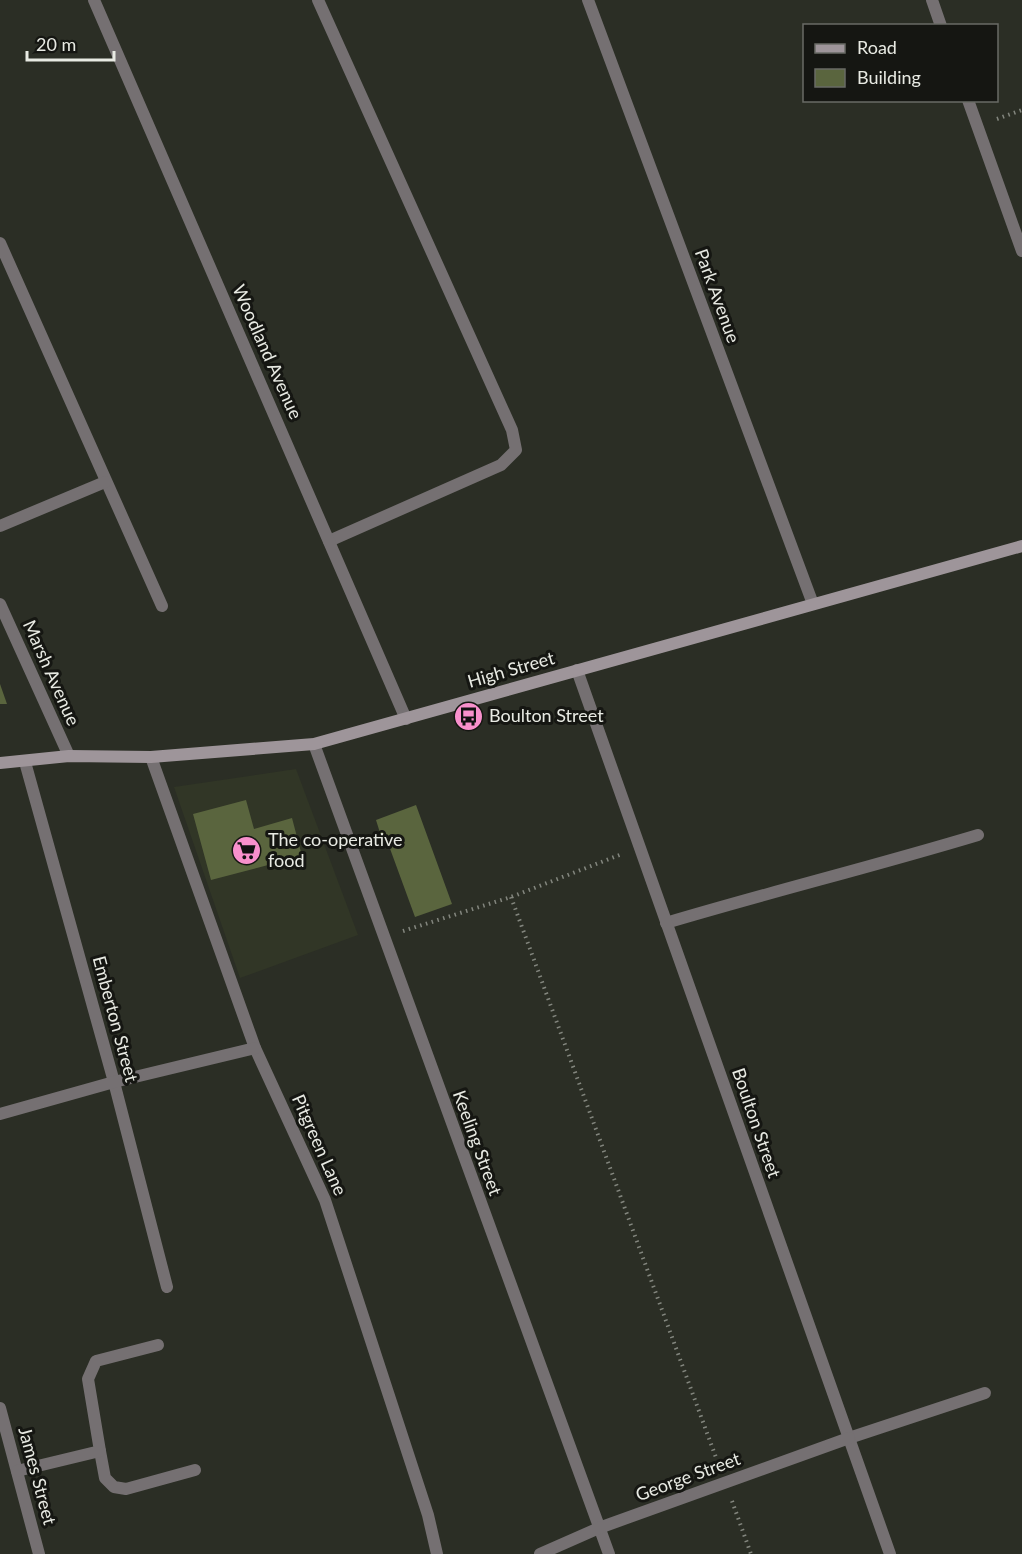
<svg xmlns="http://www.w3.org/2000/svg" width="1022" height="1554" viewBox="0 0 1022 1554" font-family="Lato,sans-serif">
<rect width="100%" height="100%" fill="#2b2e25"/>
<polygon fill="#313626" points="296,769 358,935 240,978 174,787"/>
<g fill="#5a653e">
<polygon points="0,684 7,704 0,704"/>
<polygon points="246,800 254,829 292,818 302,856 211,880 193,814"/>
<polygon points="416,805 452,904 415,917 385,835 381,836 376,820"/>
</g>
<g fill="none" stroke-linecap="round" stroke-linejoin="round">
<g stroke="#83867e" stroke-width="4" stroke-dasharray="1.5 4.5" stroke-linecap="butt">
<polyline points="997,119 1022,110"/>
<polyline points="511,897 718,1463"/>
<polyline points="403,931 511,897 622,854"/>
<polyline points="732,1501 751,1554"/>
</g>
<g stroke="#757072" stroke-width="12">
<polyline points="318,0 512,430 516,450 501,465 329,541"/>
<polyline points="0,243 162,606"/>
<polyline points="0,526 105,482"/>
<path d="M666,923c104,-31 209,-57 312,-88"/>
<polyline points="849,1438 985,1393"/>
</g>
<g stroke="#757072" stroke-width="12">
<polyline points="94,0 406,719"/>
<polyline points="588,0 813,604"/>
<polyline points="932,0 941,26"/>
<polyline points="968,100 1022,251"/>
<polyline points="0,604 69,756"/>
<polyline points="577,670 890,1554"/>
<polyline points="314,744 609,1554"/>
<polyline points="151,757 255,1048 325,1200 428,1515 437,1554"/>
<polyline points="25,762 114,1082 167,1287"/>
<polyline points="0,1114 114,1082 255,1048"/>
<polyline points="0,1408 39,1554"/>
<polyline points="100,1451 105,1478 114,1487 126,1489 195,1470"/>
<polyline points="17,1471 100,1451 88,1379 96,1361 158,1345"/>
<polyline points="540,1554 599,1528 849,1438"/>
</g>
<polyline stroke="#9e959a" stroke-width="12" points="0,763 69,756 151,757 314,744 1022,546"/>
</g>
<defs>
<symbol id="bus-disc" viewBox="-11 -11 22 22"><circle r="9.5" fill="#f890cc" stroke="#151612"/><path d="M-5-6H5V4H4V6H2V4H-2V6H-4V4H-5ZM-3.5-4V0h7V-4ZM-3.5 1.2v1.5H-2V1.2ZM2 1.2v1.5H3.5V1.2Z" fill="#111"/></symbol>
<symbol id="supermarket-disc" viewBox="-11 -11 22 22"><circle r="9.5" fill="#f890cc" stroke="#151612"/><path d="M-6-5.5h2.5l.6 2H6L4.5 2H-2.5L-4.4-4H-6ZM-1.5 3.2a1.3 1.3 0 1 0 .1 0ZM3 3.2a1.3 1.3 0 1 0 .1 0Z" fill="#111"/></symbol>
</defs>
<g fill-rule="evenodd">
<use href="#bus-disc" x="452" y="700" width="33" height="33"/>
<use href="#supermarket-disc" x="230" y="834" width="33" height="33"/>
</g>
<g text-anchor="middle" stroke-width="6" stroke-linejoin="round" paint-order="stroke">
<g font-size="18" fill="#e8eae3" stroke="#151612">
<text transform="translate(717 296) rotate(70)" y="6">Park Avenue</text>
<text transform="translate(267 352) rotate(66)" y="6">Woodland Avenue</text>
<text transform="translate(511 670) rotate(-16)" y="6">High Street</text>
<text transform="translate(51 673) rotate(66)" y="6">Marsh Avenue</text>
<text transform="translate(115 1019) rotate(75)" y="6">Emberton Street</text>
<text transform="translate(756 1123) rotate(71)" y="6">Boulton Street</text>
<text transform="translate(477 1143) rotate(70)" y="6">Keeling Street</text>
<text transform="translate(319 1145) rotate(66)" y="6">Pitgreen Lane</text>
<text transform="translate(37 1476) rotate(75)" y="6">James Street</text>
<text transform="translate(688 1477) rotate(-20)" y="6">George Street</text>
</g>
<g font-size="18" fill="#e8eae3" stroke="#151612" text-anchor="start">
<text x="489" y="722">Boulton Street</text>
<text x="268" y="846">The co-operative<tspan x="268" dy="21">food</tspan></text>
</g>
</g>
<rect x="803" y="24" width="195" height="78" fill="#151612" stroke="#696b66" stroke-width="1.5"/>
<rect x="815" y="44" width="30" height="9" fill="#9e959a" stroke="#696b66" stroke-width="1.5"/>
<text x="857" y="54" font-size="18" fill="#e8eae3">Road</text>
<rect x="815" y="69" width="30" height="18" fill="#5a653e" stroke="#696b66" stroke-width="1.5"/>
<text x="857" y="84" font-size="18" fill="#e8eae3">Building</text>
<path d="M27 51v9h87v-9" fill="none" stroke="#e8eae3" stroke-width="3"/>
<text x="36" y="51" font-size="18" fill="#e8eae3" stroke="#151612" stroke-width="4.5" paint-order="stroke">20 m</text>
</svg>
